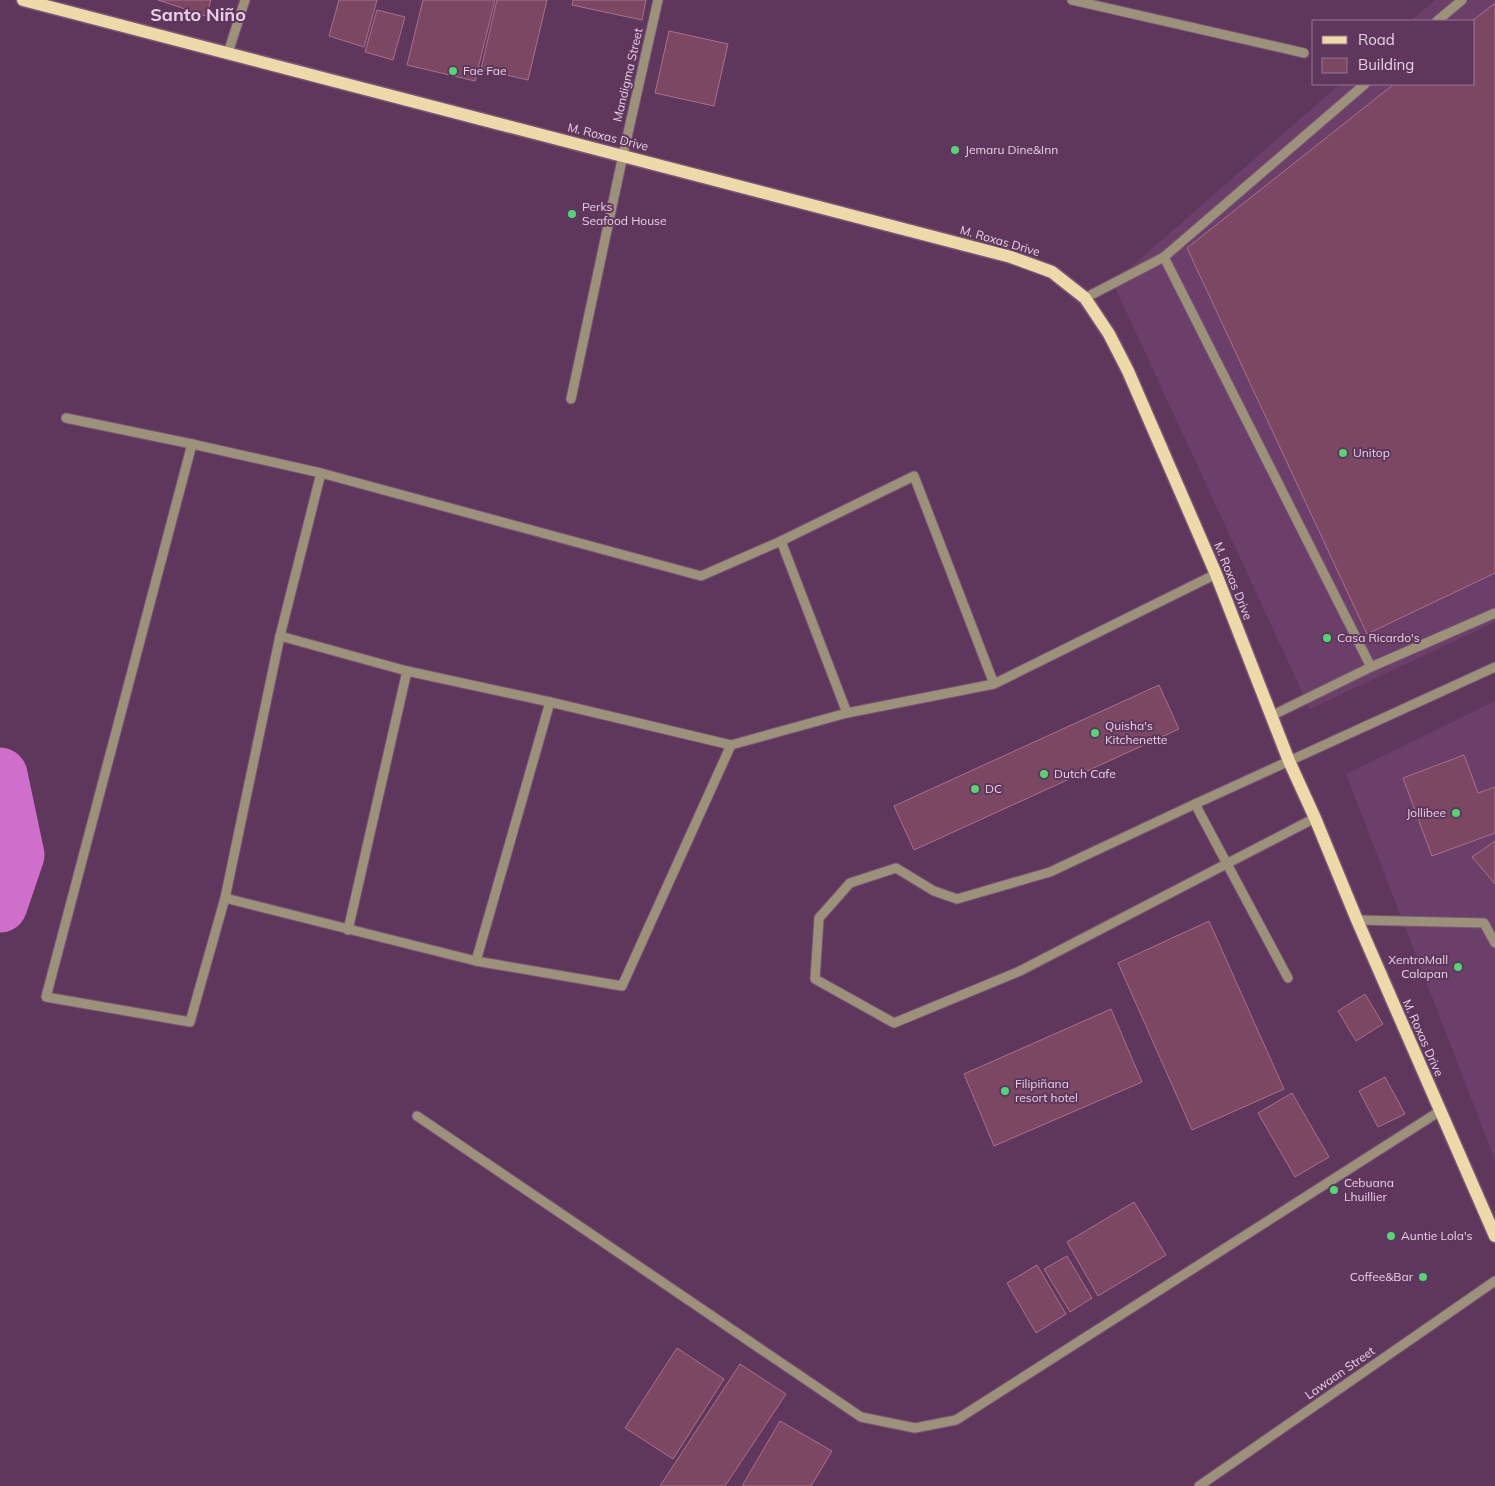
<svg xmlns="http://www.w3.org/2000/svg" width="1495" height="1486" viewBox="0 0 1495 1486" font-family="Mulish,sans-serif">
<rect width="100%" height="100%" fill="#5f375d"/>
<g fill="#6c3e6a">
<polygon points="1435,0 1495,0 1495,622 1310,709 1113,283 1340,84 1474,84 1474,21 1411,21"/>
<polygon points="1495,701 1495,1160 1346,774"/>
</g>
<g fill="none" stroke-linecap="round" stroke-linejoin="round">
<polyline stroke="#d06fcb" stroke-width="55" points="0,775 17,855 0,905"/>
</g>
<g fill="#7c4762" stroke="#a9708b">
<polygon points="158,0 211,0 206,16"/>
<polygon points="339,0 377,0 364,47 329,36"/>
<polygon points="423,0 495,0 475,81 407,65"/>
<polygon points="497,0 547,0 528,80 481,69"/>
<polygon points="573,0 646,0 642,20 572,5"/>
<polygon points="1495,3 1495,573 1367,634 1187,248 1394,84 1474,84 1474,21 1472,21"/>
<polygon points="377,10 405,17 393,60 365,52"/>
<polygon points="669,31 728,44 714,106 655,93"/>
<polygon points="1159,685 1179,729 914,850 894,806"/>
<polygon points="1464,755 1478,793 1495,787 1495,833 1432,856 1403,778"/>
<polygon points="1495,841 1495,884 1472,857"/>
<polygon points="1209,921 1284,1089 1192,1130 1118,963"/>
<polygon points="1365,994 1383,1024 1356,1041 1338,1011"/>
<polygon points="1111,1009 1142,1082 994,1146 964,1074"/>
<polygon points="1385,1077 1405,1114 1378,1127 1359,1091"/>
<polygon points="1292,1093 1329,1157 1295,1177 1258,1113"/>
<polygon points="1134,1202 1166,1255 1098,1296 1067,1242"/>
<polygon points="1067,1256 1092,1298 1070,1312 1044,1269"/>
<polygon points="1037,1265 1066,1314 1036,1333 1007,1283"/>
<polygon points="677,1348 724,1379 673,1459 625,1428"/>
<polygon points="740,1364 786,1394 725,1486 660,1486"/>
<polygon points="780,1421 832,1451 811,1486 742,1486"/>
</g>
<g fill="none" stroke-linecap="round" stroke-linejoin="round">
<defs>
<g id="minor">
<polyline points="1072,0 1304,53"/>
<polyline points="1437,21 1462,0"/>
<polyline points="228,53 245,0"/>
<polyline points="1164,257 1371,667"/>
<polyline points="1085,298 1164,257 1365,84"/>
<polyline points="571,399 623,155 658,0"/>
<polyline points="66,418 192,444"/>
<polyline points="321,473 280,636 225,898 190,1022 46,997 192,444 321,473 701,576 781,541"/>
<polyline points="280,636 407,671 348,930"/>
<polyline points="407,671 550,702 731,745"/>
<polyline points="994,684 847,713 781,541 914,476 994,684 1216,574"/>
<polyline points="1271,716 1371,667 1495,613"/>
<polyline points="1195,804 1288,978"/>
<polyline points="1315,818 1020,971 894,1023 815,979 819,918 850,883 896,868 934,891 957,899 1050,872 1195,804 1495,667"/>
<polyline points="225,898 476,961 622,986 731,745 847,713"/>
<polyline points="1357,920 1484,923 1495,943"/>
<polyline points="476,961 550,702"/>
<polyline points="417,1116 861,1417 915,1428 956,1420 1440,1111"/>
<polyline points="1199,1486 1495,1281"/>
</g>
<polyline id="major" points="23,0 1011,257 1052,272 1085,298 1109,334 1128,371 1216,574 1289,761 1315,818 1357,920 1495,1236"/>
</defs>
<use href="#minor" stroke="#7b5678" stroke-width="11"/>
<use href="#major" stroke="#7b5678" stroke-width="15"/>
<use href="#minor" stroke="#9b9279" stroke-width="9"/>
<use href="#major" stroke="#eddaa8" stroke-width="12"/>
</g>
<g fill="#50d674" stroke="#5f375d" stroke-width="2">
<circle cx="453" cy="71" r="5"/>
<circle cx="955" cy="150" r="5"/>
<circle cx="572" cy="214" r="5"/>
<circle cx="1343" cy="453" r="5"/>
<circle cx="1327" cy="638" r="5"/>
<circle cx="1095" cy="733" r="5"/>
<circle cx="1044" cy="774" r="5"/>
<circle cx="975" cy="789" r="5"/>
<circle cx="1456" cy="813" r="5"/>
<circle cx="1458" cy="967" r="5"/>
<circle cx="1005" cy="1091" r="5"/>
<circle cx="1334" cy="1190" r="5"/>
<circle cx="1391" cy="1236" r="5"/>
<circle cx="1423" cy="1277" r="5"/>
</g>
<g text-anchor="middle" stroke-width="4" stroke-linejoin="round" paint-order="stroke">
<g font-size="12" fill="#e9d0e6" stroke="#5f375d" text-anchor="start">
<text x="463" y="75">Fae Fae</text>
<text x="965" y="154">Jemaru Dine&amp;Inn</text>
<text x="582" y="211">Perks<tspan x="582" dy="14">Seafood House</tspan></text>
<text x="1353" y="457">Unitop</text>
<text x="1337" y="642">Casa Ricardo's</text>
<text x="1105" y="730">Quisha's<tspan x="1105" dy="14">Kitchenette</tspan></text>
<text x="1054" y="778">Dutch Cafe</text>
<text x="985" y="793">DC</text>
<text x="1446" y="817" text-anchor="end">Jollibee</text>
<text x="1448" y="964" text-anchor="end">XentroMall<tspan x="1448" dy="14">Calapan</tspan></text>
<text x="1015" y="1088">Filipiñana<tspan x="1015" dy="14">resort hotel</tspan></text>
<text x="1344" y="1187">Cebuana<tspan x="1344" dy="14">Lhuillier</tspan></text>
<text x="1401" y="1240">Auntie Lola's</text>
<text x="1413" y="1281" text-anchor="end">Coffee&amp;Bar</text>
</g>
<g font-size="12" fill="#e9d0e6" stroke="#5f375d">
<text transform="translate(628 75) rotate(-77)" y="4">Mandigma Street</text>
<text transform="translate(608 137) rotate(14)" y="4">M. Roxas Drive</text>
<text transform="translate(1000 241) rotate(16)" y="4">M. Roxas Drive</text>
<text transform="translate(1233 581) rotate(68)" y="4">M. Roxas Drive</text>
<text transform="translate(1423 1038) rotate(66)" y="4">M. Roxas Drive</text>
<text transform="translate(1340 1373) rotate(-35)" y="4">Lawaan Street</text>
</g>
<g font-size="18" font-weight="bold" fill="#e9d0e6" stroke="#5f375d">
<text x="198" y="21">Santo Niño</text>
</g>
</g>
<rect x="1312" y="20" width="162" height="65" fill="#5f375d" stroke="#967494"/>
<rect x="1322" y="36" width="25" height="8" fill="#eddaa8" stroke="#967494"/>
<text x="1358" y="45" font-size="15" fill="#e9d0e6">Road</text>
<rect x="1322" y="58" width="25" height="15" fill="#7c4762" stroke="#967494"/>
<text x="1358" y="70" font-size="15" fill="#e9d0e6">Building</text>
</svg>
